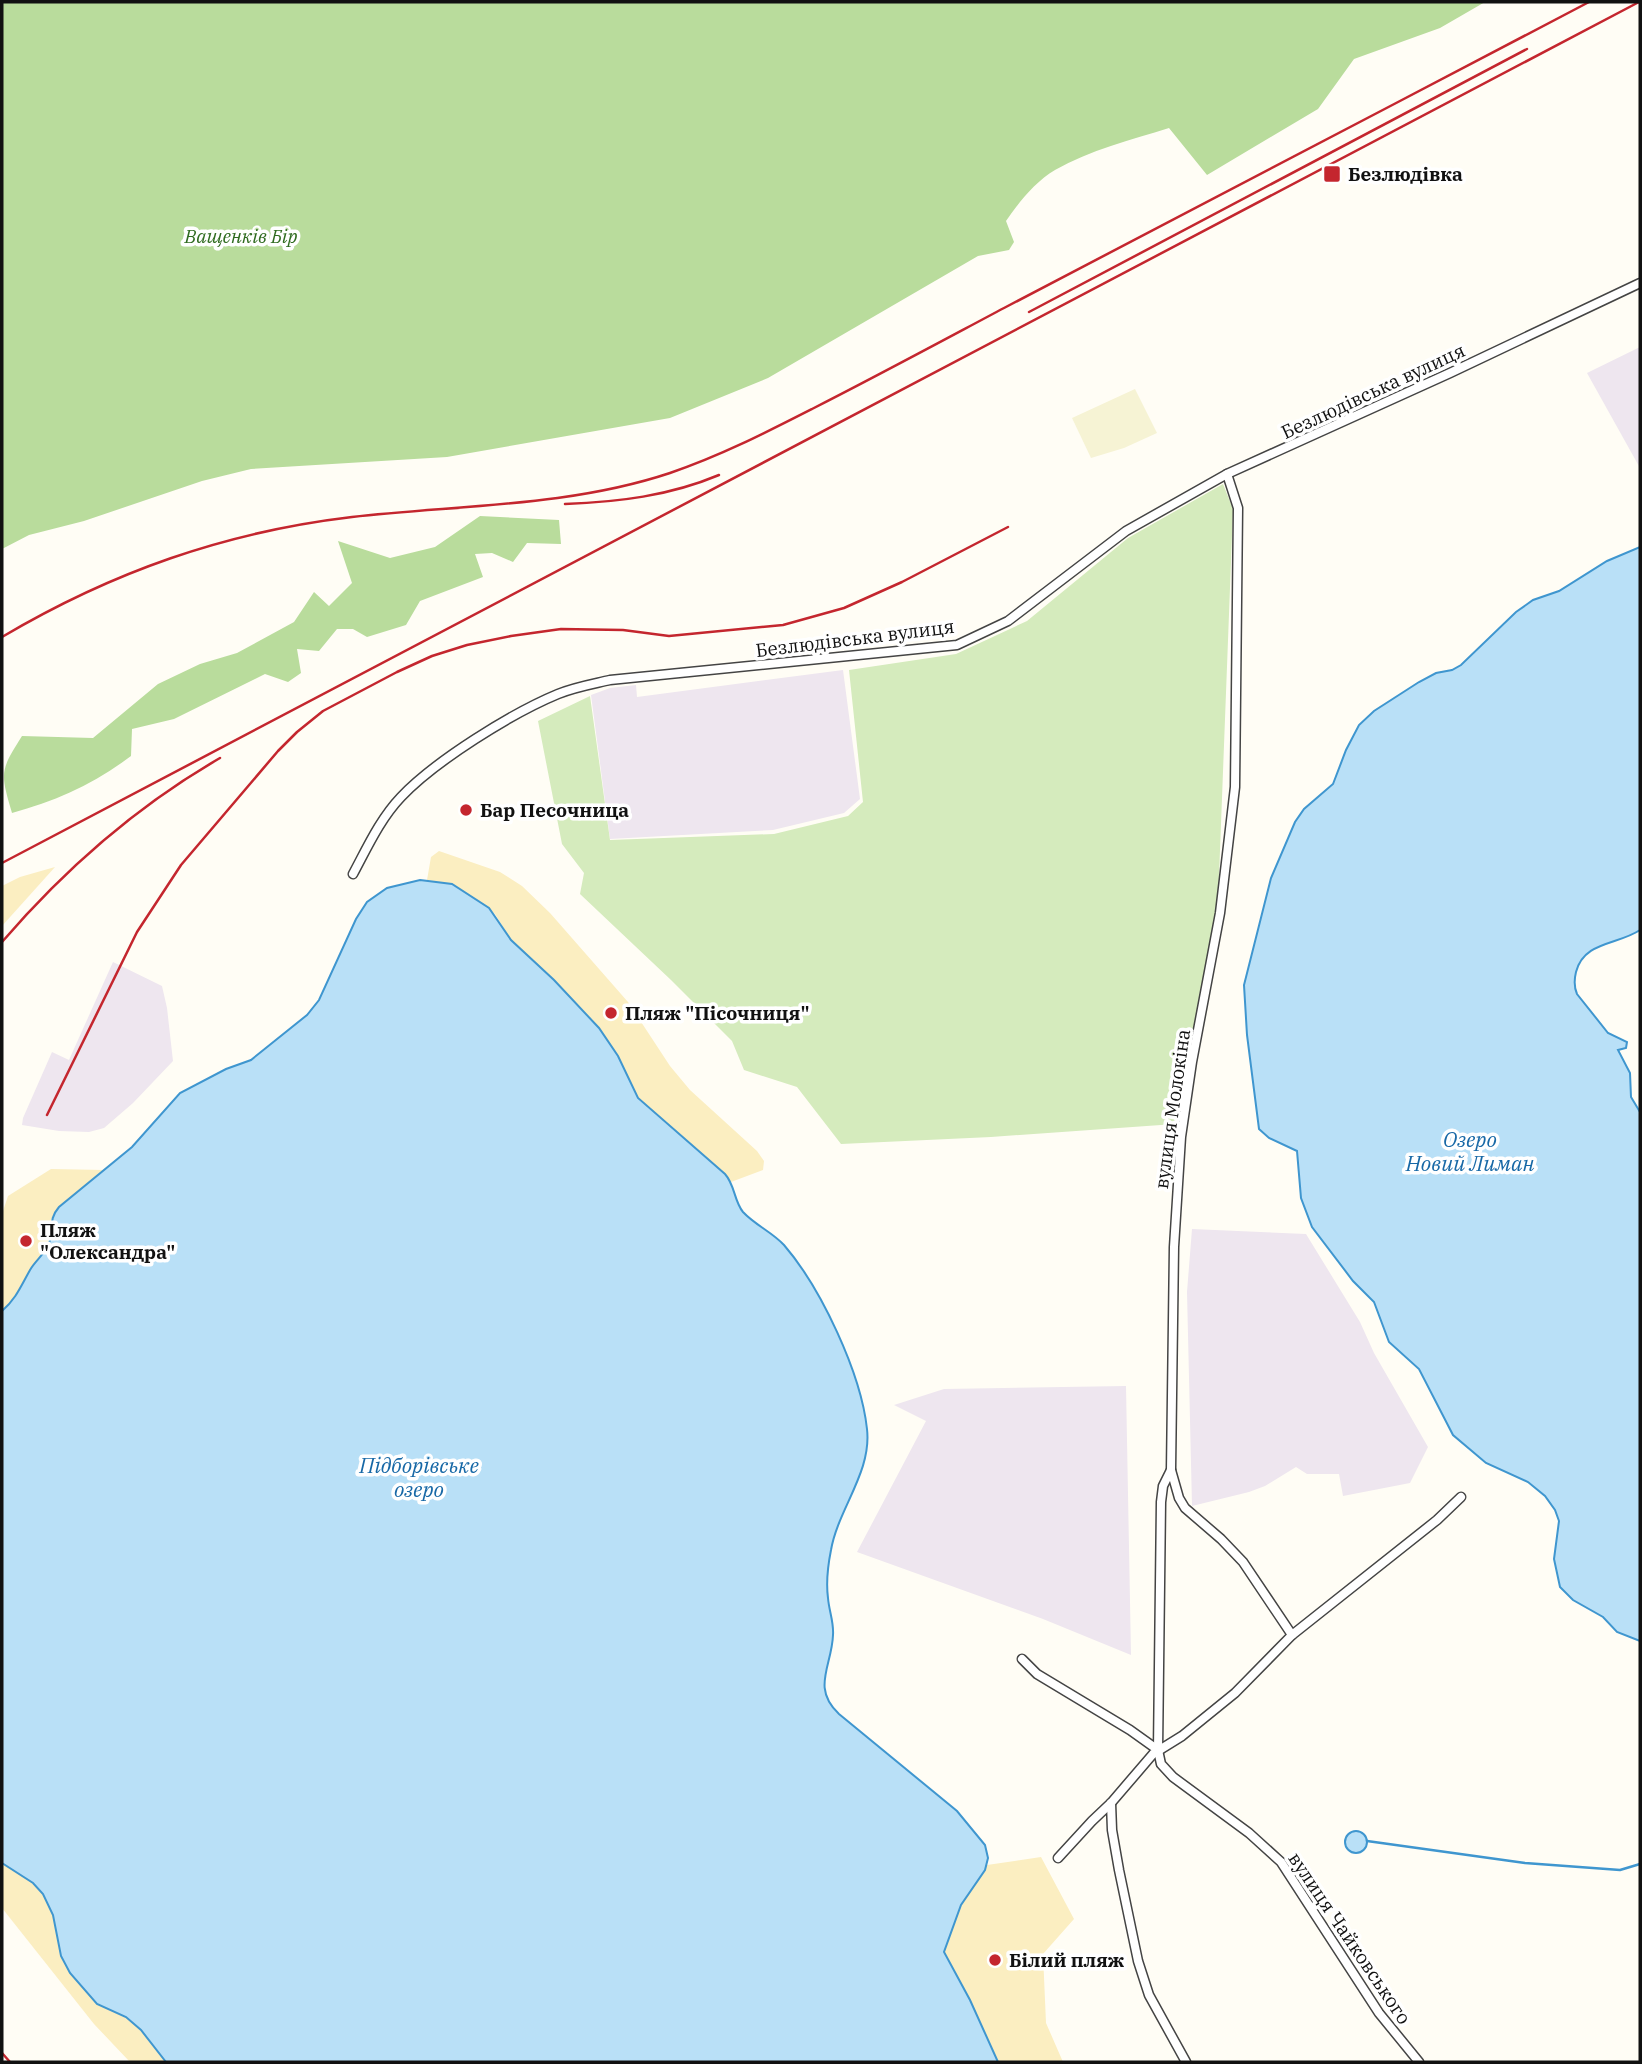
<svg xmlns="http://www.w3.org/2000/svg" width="1642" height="2064" viewBox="0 0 1642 2064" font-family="'IBM Plex Serif',serif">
<rect width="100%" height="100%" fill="#fffdf5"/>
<g fill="#eee6ef">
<polygon points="1640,347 1640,468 1587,373"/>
<polygon points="843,670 860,799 844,813 773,830 610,839 591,695 610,688 636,685 637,697"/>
<polygon points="113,962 162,986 167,1008 173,1061 133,1103 104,1128 89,1132 59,1131 22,1125 23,1118 52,1052 69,1060"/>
<polygon points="1192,1229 1306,1234 1360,1322 1374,1353 1428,1447 1410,1483 1343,1496 1339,1474 1307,1474 1296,1467 1265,1486 1249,1492 1192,1506 1187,1292"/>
<polygon points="1126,1386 1131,1655 1043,1619 857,1552 926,1421 894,1405 944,1389"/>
</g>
<polygon fill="#f6f3d4" points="1135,389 1157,433 1124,448 1091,458 1072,418"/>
<polygon fill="#d5ebbd" points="1223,484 1233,509 1218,903 1175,1124 991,1137 841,1144 797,1087 744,1070 732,1041 671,980 580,894 584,873 562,844 538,721 590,696 610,840 774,834 848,816 863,802 849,670 956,654 1027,621 1128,538"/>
<g fill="#b9dc9c">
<path d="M2,2h1483l-45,26 -86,31 -36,50 -111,66 -38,-47c-38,12 -79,22 -114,42 -20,12 -36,32 -49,51l8,21 -5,8 -31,6 -210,122 -98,40 -223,39 -196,12 -49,12 -118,40 -55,14 -27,14z"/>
<path d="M480,516l79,4 2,24 -34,-1 -14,19 -21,-9 -17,1 8,23 -63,24 -14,24 -39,12 -14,-8h-16l-18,22 -22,-2 4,24 -13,9 -23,-8 -91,45 -42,10 -1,27c-37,28 -75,45 -119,57 -12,-41 -12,-42 10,-77l71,2 65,-54 42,-20 37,-11 57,-31 20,-30 15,14 23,-23 -14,-42 52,17 45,-11z"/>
</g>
<g fill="#fbeec1">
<polygon points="439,851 500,872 522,886 550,913 628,1002 670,1066 690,1090 757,1151 764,1161 763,1170 731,1182 712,1162 638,1098 611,1045 554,980 511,940 495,914 455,885 427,880 431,857"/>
<polygon points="55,867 2,926 2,886 20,877"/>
<polygon points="51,1169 105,1170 56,1210 51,1220 51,1237 48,1247 29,1271 17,1295 2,1311 2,1214 8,1196"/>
<polygon points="1041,1857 1074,1919 1043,1954 1046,2023 1063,2062 998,2062 964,1988 944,1952 961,1905 987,1865"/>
<polygon points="2,1863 33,1883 43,1894 53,1915 61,1956 70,1973 97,2004 126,2017 141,2030 166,2062 130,2062 94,2024 2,1908"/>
</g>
<g fill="#b9e0f7" stroke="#3f96cf" stroke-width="2">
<path d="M1640,547v383c-22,15 -56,11 -64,42 -2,8 -2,15 1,22l31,39 19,9 -1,6 -8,2 12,23 1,24 9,15v529l-23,-9 -14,-15 -30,-17 -13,-13 -6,-28 5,-38 -4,-11 -10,-14 -17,-14 -42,-19 -33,-28 -34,-66 -30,-27 -15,-40 -21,-21 -41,-54 -11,-29 -4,-47 -28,-13 -10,-9 -12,-94 -3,-50 27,-107 24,-56 9,-13 29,-25 13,-34 13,-25 15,-14 45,-29 17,-9 16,-3 9,-5 55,-53 17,-12 26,-9 48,-30z"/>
<path d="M420,880l32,4 37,24 22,32 43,40 45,48 19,28 20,42 87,76c10,11 9,27 18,38 12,13 29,20 41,33 37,43 77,128 83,184 5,43 -29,80 -36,121 -3,15 -5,33 -3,48 1,13 6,24 5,37 -1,31 -22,53 6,79l118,97 28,34 3,13 -3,12 -24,35 -17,47 26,48 28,62h-832l-25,-32 -15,-13 -29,-13 -27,-31 -9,-17 -8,-41 -10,-21 -10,-11 -31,-20v-552c14,-12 19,-25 28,-41 5,-9 15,-16 19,-27 6,-14 -2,-22 10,-36l73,-60 48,-54 46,-24 25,-9 56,-45 12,-15 37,-81 11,-17 20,-14z"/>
<circle cx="1356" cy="1842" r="11"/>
</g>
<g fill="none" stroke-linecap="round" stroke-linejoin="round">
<polyline stroke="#3f96cf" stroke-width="2.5" points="1367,1841 1525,1863 1620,1870 1640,1864"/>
<defs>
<g id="minor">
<polyline points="1227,474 1238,508 1235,787 1220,913 1192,1062 1181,1137 1174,1247 1171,1470 1163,1486 1161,1502 1158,1750 1161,1764 1173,1777 1249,1833 1281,1862 1379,2013 1419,2062"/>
<path d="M353,874c14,-26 27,-55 48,-77 34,-36 111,-84 157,-103 17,-7 35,-10 52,-14l347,-35 51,-24 118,-90 101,-57 223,-101 190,-90"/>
<polyline points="1171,1470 1179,1498 1185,1508 1221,1539 1243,1562 1292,1635"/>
<polyline points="1022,1659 1037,1674 1130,1730 1158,1750"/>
<polyline points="1111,1803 1112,1830 1119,1870 1138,1961 1149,1995 1186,2062"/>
<polyline points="1058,1858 1092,1821 1111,1803 1153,1754 1182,1736 1235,1693 1292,1635 1437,1520 1461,1497"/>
</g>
</defs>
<use href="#minor" stroke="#444" stroke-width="11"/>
<use href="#minor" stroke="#fff" stroke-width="8"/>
<g stroke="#c4262e" stroke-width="2.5">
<polyline points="1029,312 1527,49"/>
<path d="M565,504c53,-2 104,-8 154,-29"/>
<path d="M2,637c110,-65 223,-105 350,-120 105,-12 216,-10 318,-44 50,-17 95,-40 142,-64 65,-33 128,-67 192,-101 196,-102 390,-204 585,-306"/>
<path d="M2,863c545,-289 1091,-575 1637,-861"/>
<path d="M2,942c62,-72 135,-136 218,-184"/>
<polyline points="47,1115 137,932 181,865 278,751 297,732 323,711 397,672 432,656 467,645 511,636 561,629 623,630 669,636 783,625 844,608 902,582 1008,527"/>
<polyline points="2,2053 10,2062"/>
</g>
</g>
<g fill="#c4262e" stroke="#fff" stroke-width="2.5">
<rect x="1323" y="165" width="18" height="18" rx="3.5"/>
<circle cx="466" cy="810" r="7"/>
<circle cx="611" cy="1013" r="7"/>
<circle cx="26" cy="1241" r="7"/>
<circle cx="995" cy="1960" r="7"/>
</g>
<g text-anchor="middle" stroke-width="7" stroke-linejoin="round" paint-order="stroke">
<g font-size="19" font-weight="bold" fill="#111" stroke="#fff" text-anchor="start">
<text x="1348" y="181">Безлюдівка</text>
<text x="480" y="817">Бар Песочница</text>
<text x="625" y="1020">Пляж "Пісочниця"</text>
<text x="40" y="1237">Пляж<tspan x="40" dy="22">"Олександра"</tspan></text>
<text x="1009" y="1967">Білий пляж</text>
</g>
<g font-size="19" font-style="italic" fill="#2f6b1f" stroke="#fff">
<text x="241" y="243">Ващенків Бір</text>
</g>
<g font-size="19" fill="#111" stroke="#fff">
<text transform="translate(1373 391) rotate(-25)" y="7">Безлюдівська вулиця</text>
<text transform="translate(855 638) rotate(-7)" y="7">Безлюдівська вулиця</text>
<text transform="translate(1172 1109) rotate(-82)" y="7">вулиця Молокіна</text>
<text transform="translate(1350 1938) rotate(56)" y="7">вулиця Чайковського</text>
</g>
<g font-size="21" font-style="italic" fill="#1768a6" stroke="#fff">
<text x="1470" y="1147">Озеро<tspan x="1470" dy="24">Новий Лиман</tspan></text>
<text x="419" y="1473">Підборівське<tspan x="419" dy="24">озеро</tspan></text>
</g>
</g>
<rect width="1642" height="2064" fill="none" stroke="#111111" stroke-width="7"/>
</svg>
